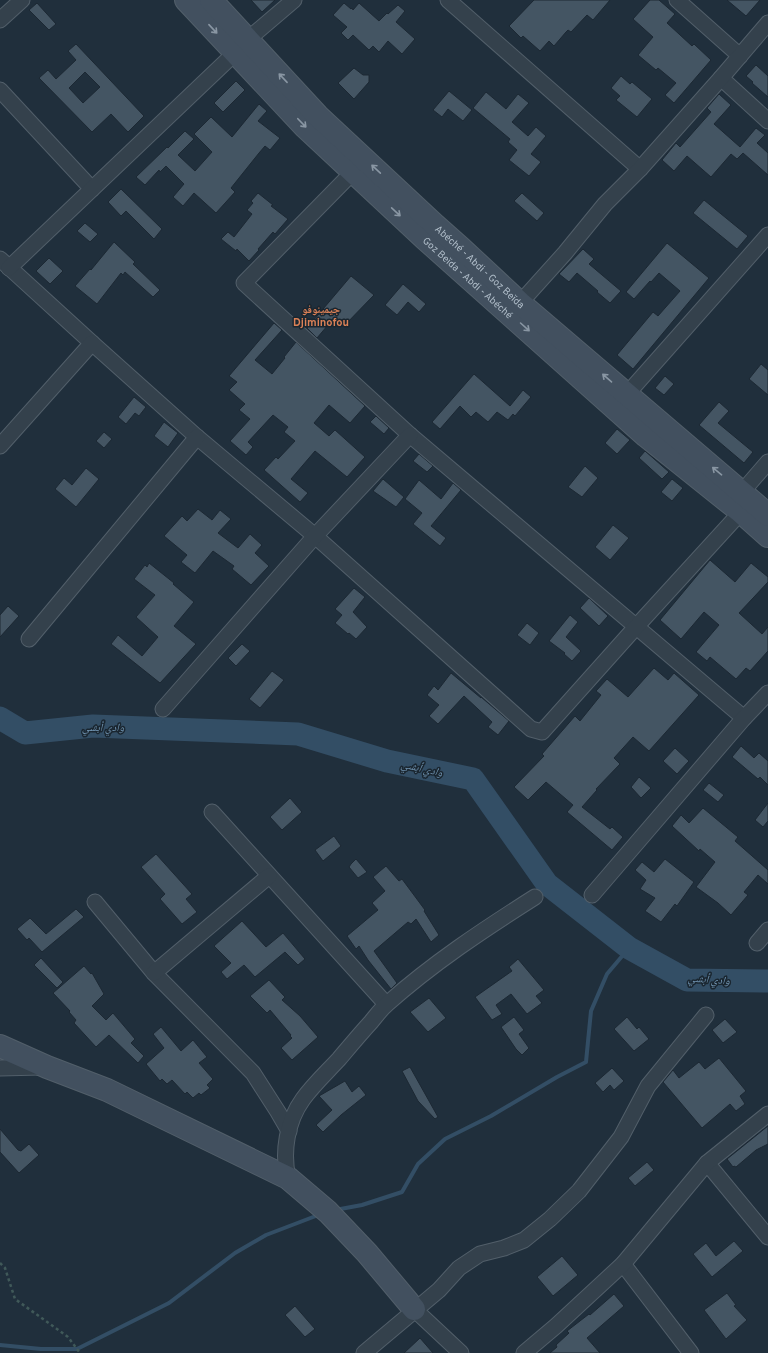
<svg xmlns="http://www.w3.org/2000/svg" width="768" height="1353" viewBox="0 0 768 1353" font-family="Overpass,'Noto Naskh Arabic',sans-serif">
<rect width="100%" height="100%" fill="#202f3c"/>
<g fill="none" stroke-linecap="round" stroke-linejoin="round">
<g stroke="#334e65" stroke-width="4">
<polyline points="335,1210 362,1205 402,1192 418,1164 445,1139 491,1116 557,1077 586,1062 591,1011 607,974 629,948"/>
<polyline points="0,1345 41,1349 77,1349 169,1303 235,1253 266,1235 321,1214"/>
</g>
<polyline stroke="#334e65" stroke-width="23" points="0,718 25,733 93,726 298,734 387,761 473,779 547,884 629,948 687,980 768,981"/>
</g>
<g fill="#445563" stroke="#1c2833" fill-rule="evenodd">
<polygon points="251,0 275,0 262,12"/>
<polygon points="534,0 610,0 593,20 587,15 571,32 568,30 566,32 554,46 549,41 540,51 523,36 521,38 509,26"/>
<polygon points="650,0 659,0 675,14 667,23 692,46 694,44 711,60 674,103 665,95 676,83 658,68 656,70 638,55 653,37 633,19"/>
<polygon points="727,0 760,0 746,16"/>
<polygon points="37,3 56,24 49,30 29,10"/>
<polygon points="344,3 351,9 352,8 353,10 359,3 379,21 387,13 388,14 398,5 405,11 396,22 415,39 402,54 388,41 379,52 373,46 369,50 353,35 348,40 341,33 347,27 333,15"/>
<path d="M76,44l68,72 -16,16 -17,-18 -19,18 -53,-54 9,-8 8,9 20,-19 -8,-9zM85,72l15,15 -17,16 -14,-15z"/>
<polygon points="756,65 768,76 768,97 752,83 753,82 746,76"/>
<polygon points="354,68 363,75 369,75 369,82 354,99 338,83"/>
<polygon points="621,76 630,84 632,82 652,99 637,117 616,100 620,96 611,88"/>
<polygon points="236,81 245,90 223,112 214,103"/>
<polygon points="449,91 472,110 463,121 448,109 442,117 433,110"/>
<polygon points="486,92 506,109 518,94 529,103 512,122 528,136 536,127 546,136 531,154 541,162 529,176 509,160 517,150 508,142 510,139 473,108"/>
<polygon points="719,94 731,105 714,124 740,147 756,128 765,135 757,143 768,153 768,175 743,153 737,159 731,154 711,177 687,156 674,171 662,160 676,143 680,147 711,112 707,108"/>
<polygon points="259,104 267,111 258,121 280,138 270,150 265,146 259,153 231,188 235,192 216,213 194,193 183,206 173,197 184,184 166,166 160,172 159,170 145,185 136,177 167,147 168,148 185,131 194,139 178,155 195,171 212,152 194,134 211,117 232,137"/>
<polygon points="121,189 162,229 154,239 126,211 121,216 108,202"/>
<polygon points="258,193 273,205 271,206 288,219 275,234 273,232 258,249 259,250 249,261 237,249 236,251 221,239 228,232 234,237 252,214 247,210 253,203 251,201"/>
<polygon points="522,193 544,213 537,221 514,201"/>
<polygon points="704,200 748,236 737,249 693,213"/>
<polygon points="85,223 98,234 90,242 77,231"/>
<polygon points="114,242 135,262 133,264 160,290 153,297 125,272 123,275 121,273 97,304 75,286 90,269 91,270"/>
<polygon points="667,243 709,278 633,369 617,355 653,312 658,316 680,291 659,273 651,282 650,281 634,299 626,292"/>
<polygon points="583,249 594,259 589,264 621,291 610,303 597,292 598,291 577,273 569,282 559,274"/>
<polygon points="49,258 63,271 50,284 36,271"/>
<polygon points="351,276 374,295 343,327 333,319 317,338 307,328"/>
<polygon points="403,284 426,304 419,312 408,302 397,315 385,305"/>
<polygon points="274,323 282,330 255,360 272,374 285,358 284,357 296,342 365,406 350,423 329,405 314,423 329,436 335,430 365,457 347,477 315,451 291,479 308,493 300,502 264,470 276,457 278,459 295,441 284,432 288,427 273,415 248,442 253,447 246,455 230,441 250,419 239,410 245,404 229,390 237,382 229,376"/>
<polygon points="761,364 768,370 768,395 749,379"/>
<polygon points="474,374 510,406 523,390 531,397 515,416 513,414 508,420 497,412 488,422 476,412 471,417 460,406 440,429 432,422"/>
<polygon points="665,376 674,384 664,395 655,388"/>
<polygon points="134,397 146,407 139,416 135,413 126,424 118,417"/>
<polygon points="719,402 729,411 718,423 753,452 744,463 699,425"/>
<polygon points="376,416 389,428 384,434 370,422"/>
<polygon points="164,422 178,433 168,447 154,436"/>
<polygon points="617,429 630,440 617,454 605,443"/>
<polygon points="104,432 112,439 104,448 96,441"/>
<polygon points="645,451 669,472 662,479 639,458"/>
<polygon points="419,454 433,466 427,472 413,461"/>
<polygon points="585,466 598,478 582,497 568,487"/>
<polygon points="86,468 99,479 76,507 55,489 64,478 72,485"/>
<polygon points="383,479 404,497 396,507 373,491"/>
<polygon points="672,479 683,488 672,501 661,492"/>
<polygon points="419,480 441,499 453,483 461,490 431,526 446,538 440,546 413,524 422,513 405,499"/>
<polygon points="198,509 212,520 220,510 231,519 218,533 238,548 250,534 262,545 255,553 269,566 251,585 232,569 234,566 213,551 195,573 181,562 187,555 164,536 182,516 187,521"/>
<polygon points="613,525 629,538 610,560 595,547"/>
<polygon points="710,560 735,582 751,563 768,577 768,582 739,613 762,634 768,627 768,651 750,671 746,668 736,679 710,657 707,661 696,652 719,625 704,612 681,639 660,620"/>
<polygon points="149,563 174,583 173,584 194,602 174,626 196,644 160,683 111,644 118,635 142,656 158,637 136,617 155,595 134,579 145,565 147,567"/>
<polygon points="354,588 365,597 353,612 367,627 356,639 349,633 348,634 335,623 342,615 335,609"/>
<polygon points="589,598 608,616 599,626 580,608"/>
<polygon points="8,606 19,616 0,637 0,615"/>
<polygon points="570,615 578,622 566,637 581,651 572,661 564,654 565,653 549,641"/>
<polygon points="527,623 539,633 530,645 517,635"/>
<polygon points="242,644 250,651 236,666 228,658"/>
<polygon points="654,668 668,680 674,673 699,695 649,751 633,737 614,758 620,764 596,789 597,790 582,807 610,829 612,827 623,837 612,850 567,812 573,805 546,782 528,800 514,787 544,756 542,754 575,716 580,721 601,695 596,691 607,679 628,697"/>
<polygon points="272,671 284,680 260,708 249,699"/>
<polygon points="451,673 481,698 481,697 509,721 498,735 488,727 492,722 464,696 438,724 429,716 439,705 427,695 434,686 438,690"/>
<polygon points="741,746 754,758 759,753 768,761 768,785 760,777 758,779 732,757"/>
<polygon points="675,748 689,761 677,774 663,761"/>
<polygon points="639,777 651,788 641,798 631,787"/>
<polygon points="709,783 724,795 718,802 703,790"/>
<polygon points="290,798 302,812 282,830 270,817"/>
<polygon points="768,803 768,821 763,827 755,820"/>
<polygon points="703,808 738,837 735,841 768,870 768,884 758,875 744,892 748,895 731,915 718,903 696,887 715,862 700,849 699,851 672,826 681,815 689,823"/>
<polygon points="334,836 341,846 323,861 315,850"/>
<polygon points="156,854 192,894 186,899 197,912 182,924 160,899 165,894 141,867"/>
<polygon points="356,859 367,872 358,878 349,867 351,864"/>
<polygon points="665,859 694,882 677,906 675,904 661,922 645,911 655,898 640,889 646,880 635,870 642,862 654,872"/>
<polygon points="386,866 399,881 402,879 425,910 424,911 439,935 431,942 416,919 411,924 408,922 374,951 397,983 391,989 368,960 359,946 356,949 347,936 378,910 372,903 385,891 373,877"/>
<polygon points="76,909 84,917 42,952 29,938 27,940 17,929 30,918 46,934"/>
<polygon points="242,921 266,947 283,933 305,959 298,965 285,952 255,977 244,965 227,979 221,972 231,963 214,946"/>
<polygon points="41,958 63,982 57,988 34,965"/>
<polygon points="518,959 544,990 536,996 542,1003 527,1014 511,994 496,1005 502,1014 492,1020 475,997 512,971 509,967"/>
<polygon points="84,966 91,974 92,973 104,994 92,1006 106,1020 113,1013 135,1039 131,1043 144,1056 138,1063 109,1035 96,1047 74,1023 76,1020 69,1012 70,1011 53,993"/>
<polygon points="269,980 285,997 282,1000 300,1016 318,1037 292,1060 281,1048 292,1038 290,1036 291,1035 270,1010 267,1013 250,996"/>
<polygon points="429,998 446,1018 428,1032 410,1012"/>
<polygon points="514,1017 524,1030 519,1034 529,1048 522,1055 516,1049 501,1027"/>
<polygon points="627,1017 637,1029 639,1027 649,1039 634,1051 614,1029"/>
<polygon points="725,1019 737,1032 723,1043 712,1030"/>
<polygon points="161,1027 181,1051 193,1040 207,1057 199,1063 213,1079 207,1085 210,1088 201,1095 199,1093 193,1098 187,1092 185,1094 172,1080 167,1084 162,1079 160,1081 146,1064 164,1048 153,1034"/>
<polygon points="719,1058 746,1091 740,1096 745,1104 736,1111 730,1104 702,1128 663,1082 673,1070 679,1078 699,1062 705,1069"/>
<polygon points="410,1067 438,1117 435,1119 418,1101 402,1071"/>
<polygon points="612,1068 624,1081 614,1090 610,1085 603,1092 595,1083"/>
<polygon points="345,1081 352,1092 359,1086 366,1095 341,1115 323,1132 316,1125 332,1110 319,1096"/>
<polygon points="768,1126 768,1144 756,1150 736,1167 734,1166 733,1167 727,1159"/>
<polygon points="0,1129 18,1150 21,1151 29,1144 39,1155 19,1173 0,1152"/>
<polygon points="647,1162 654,1170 635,1186 628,1178"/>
<polygon points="734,1241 743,1251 712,1277 693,1254 706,1243 716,1256"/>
<polygon points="562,1256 578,1275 553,1296 537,1277"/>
<polygon points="727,1293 736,1305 734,1306 747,1320 726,1339 704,1310"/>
<polygon points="614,1294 624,1306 587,1338 600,1353 550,1353 557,1347 556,1345 569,1333 567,1331 589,1314 590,1315"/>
<polygon points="295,1306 315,1329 305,1337 285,1315"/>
<polygon points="420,1338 433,1353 404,1353"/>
</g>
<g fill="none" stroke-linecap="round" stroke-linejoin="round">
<defs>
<g id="street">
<polyline points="448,0 640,169"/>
<polyline points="677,0 740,56"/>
<polyline points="0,20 22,0"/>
<polyline points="247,40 294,0"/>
<polyline points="721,78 768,121"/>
<polyline points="0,90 92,189"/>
<polyline points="353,172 244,283 410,435 744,718"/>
<polyline points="0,259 92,343"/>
<polyline points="9,268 235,53"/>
<polyline points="520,303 565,253 605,204 640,169 721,78 768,23"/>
<polyline points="620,402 768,235"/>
<polyline points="0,446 92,343 197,437 315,536 531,729 542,732 635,628 741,512"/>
<polyline points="742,492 768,462"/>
<polyline points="29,639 197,437"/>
<polyline points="163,709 315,536 410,435"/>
<polyline points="212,812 386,1004"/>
<polyline points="592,895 744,718 768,693"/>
<polyline points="95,902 154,973 253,1073 278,1112 289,1131"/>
<polyline points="757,943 768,930"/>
<polyline points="154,973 269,876"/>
<polyline points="0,1068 41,1067"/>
<polyline points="707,1163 768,1237"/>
<path d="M288,1178c-6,-26 -1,-57 15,-79 10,-14 24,-27 36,-40 11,-13 21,-25 32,-37 5,-6 10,-13 16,-18 46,-41 96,-74 148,-107"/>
<polyline points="623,1264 691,1353"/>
<polyline points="414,1309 461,1353"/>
<polyline points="364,1353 439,1290 459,1268 480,1254 504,1248 524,1240 550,1219 579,1191 621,1137 648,1086 706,1015"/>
<polyline points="524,1353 556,1326 623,1264 707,1163 768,1114"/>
</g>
<g id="secondary">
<path id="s1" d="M186,0l119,127 119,111 222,198 95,76 27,24"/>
<path id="s2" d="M211,0l107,116 117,109 27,24 58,54 248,212"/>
<polyline points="0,1046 47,1067 107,1090 288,1178 328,1212 367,1253 414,1309"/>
</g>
</defs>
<use href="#street" stroke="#525f6a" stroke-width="17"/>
<use href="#secondary" stroke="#525f6a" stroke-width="24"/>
<polyline stroke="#405959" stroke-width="2.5" stroke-dasharray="3 3" stroke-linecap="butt" points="0,1263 5,1268 15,1299 68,1337 80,1353"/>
<use href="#street" stroke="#34414c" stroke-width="15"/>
<use href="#secondary" stroke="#42505f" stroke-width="22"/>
</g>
<defs><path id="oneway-shaft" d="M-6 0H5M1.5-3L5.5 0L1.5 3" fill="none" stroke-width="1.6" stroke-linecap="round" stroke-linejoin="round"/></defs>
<g stroke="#8996a3">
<use href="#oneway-shaft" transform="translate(213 29) rotate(47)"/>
<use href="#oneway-shaft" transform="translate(283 78) rotate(-133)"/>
<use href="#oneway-shaft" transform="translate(302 123) rotate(46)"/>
<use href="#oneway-shaft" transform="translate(376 169) rotate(-137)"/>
<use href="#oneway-shaft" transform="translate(396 212) rotate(43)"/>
<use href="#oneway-shaft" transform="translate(525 327) rotate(42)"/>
<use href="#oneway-shaft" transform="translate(607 378) rotate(-139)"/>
<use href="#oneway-shaft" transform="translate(717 471) rotate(-140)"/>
</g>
<g text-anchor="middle" stroke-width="3" stroke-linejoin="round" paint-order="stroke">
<g font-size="10" fill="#afbcc8" stroke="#1a2630">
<text dy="4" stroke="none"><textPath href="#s2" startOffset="379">Abéché - Abdi - Goz Beïda</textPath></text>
<text dy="4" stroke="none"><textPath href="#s1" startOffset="396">Goz Beïda - Abdi - Abéché</textPath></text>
</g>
<g font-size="11" font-weight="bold" fill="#db8157" stroke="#1a2630">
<text x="321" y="313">جيمينوفو<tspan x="321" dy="13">Djiminofou</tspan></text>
</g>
<g font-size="11" font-style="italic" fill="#6e91ae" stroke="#1a2630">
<text x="103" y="731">وادي أبشي</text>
<text transform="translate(422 768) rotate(12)" y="4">وادي أبشي</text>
<text transform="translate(709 979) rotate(4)" y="4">وادي أبشي</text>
</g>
</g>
</svg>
